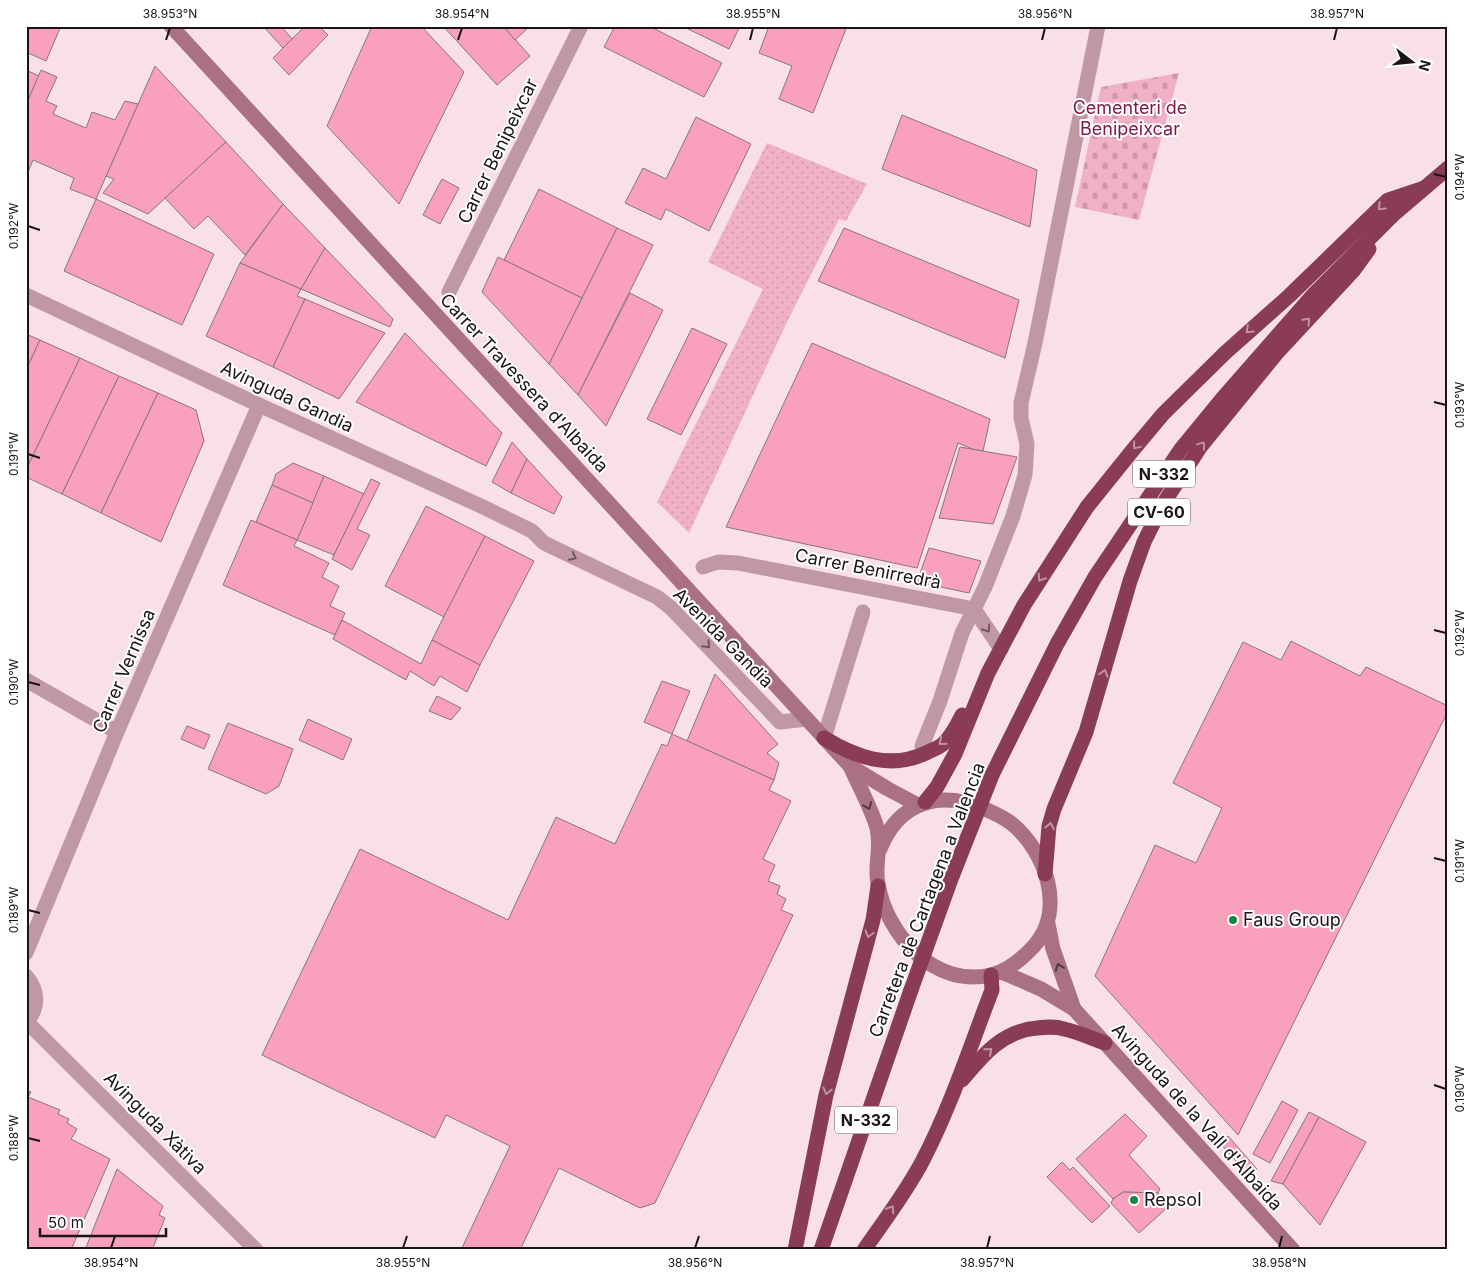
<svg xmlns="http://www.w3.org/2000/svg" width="1474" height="1276" viewBox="0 0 1474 1276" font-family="Inter,sans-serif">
<defs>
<pattern id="cemetery-stones" width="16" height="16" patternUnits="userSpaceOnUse" patternTransform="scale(1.25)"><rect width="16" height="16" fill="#efb1c3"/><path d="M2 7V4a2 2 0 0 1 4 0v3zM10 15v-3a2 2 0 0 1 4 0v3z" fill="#cc97a7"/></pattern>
<pattern id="park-dots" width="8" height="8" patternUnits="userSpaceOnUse" patternTransform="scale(1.25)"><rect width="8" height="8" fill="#efb1c3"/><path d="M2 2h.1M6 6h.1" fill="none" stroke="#cc97a7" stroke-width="1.8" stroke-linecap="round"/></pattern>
</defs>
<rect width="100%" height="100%" fill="#f8e0e6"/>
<polygon fill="url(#cemetery-stones)" points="1179,73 1139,220 1075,207 1101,87"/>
<polygon fill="url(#park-dots)" points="767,143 867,184 846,221 839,219 786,324 689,533 657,502 763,289 708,262"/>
<g fill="#f9a0bc" stroke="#8a757b">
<polygon points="26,26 61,26 46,61 26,52"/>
<polygon points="263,26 281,26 292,39 283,48"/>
<polygon points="305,26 319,26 328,35 289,75 273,58"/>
<polygon points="372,26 421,26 464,72 399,204 327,126"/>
<polygon points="443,26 503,26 530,56 497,85"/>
<polygon points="503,26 530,26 515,40"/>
<polygon points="615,26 649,26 722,63 704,97 604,47"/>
<polygon points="682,26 740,26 729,49"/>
<polygon points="769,26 847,26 813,113 779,99 792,66 759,53"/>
<polygon points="155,66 226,142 148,214 103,193 114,179 106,176"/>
<polygon points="26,70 39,76 26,105"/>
<polygon points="41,70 57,77 46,101 57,106 53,114 86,128 92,112 115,120 125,101 138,104 96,199 70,189 74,178 33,160 28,172 26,171 26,105"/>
<polygon points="902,115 1037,170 1030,227 882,169"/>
<polygon points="696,117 751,144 709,231 666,209 661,220 625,203 643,168 666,179"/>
<polygon points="226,142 283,204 245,255 208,216 194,229 165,198"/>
<polygon points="442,179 459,188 440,224 423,215"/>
<polygon points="539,189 617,228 582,298 504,260"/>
<polygon points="96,199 214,254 182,325 64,271"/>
<polygon points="283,204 325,248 301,289 240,263"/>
<polygon points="617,228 653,245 578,395 549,364"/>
<polygon points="844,228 1019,300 1005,358 818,281"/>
<polygon points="325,248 393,319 390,327 301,289"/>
<polygon points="498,257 582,298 549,364 482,292"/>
<polygon points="240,263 301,289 297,296 305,299 273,367 206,336"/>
<polygon points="630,293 663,310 606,426 578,395"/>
<polygon points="305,299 385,333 339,399 273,367"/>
<polygon points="692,328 727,344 681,435 647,419"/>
<polygon points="405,333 502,433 486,466 356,402"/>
<polygon points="26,334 40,340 26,370"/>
<polygon points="40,340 80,358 26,470 26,370"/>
<polygon points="812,343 990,419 983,451 972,449 958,443 917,568 726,527"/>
<polygon points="80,358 119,376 62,494 26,477 26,470"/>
<polygon points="119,376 158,393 101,513 62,494"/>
<polygon points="158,393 196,410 204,441 161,542 101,513"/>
<polygon points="512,442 527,459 511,493 492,482"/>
<polygon points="960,447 1017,457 993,524 939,518"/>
<polygon points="527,459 562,497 554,514 511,493"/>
<polygon points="293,463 324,476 313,503 272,485 276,474"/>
<polygon points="324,476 364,494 334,555 297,540"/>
<polygon points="371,479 380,483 357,529 370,535 352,570 332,559"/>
<polygon points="272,485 313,503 297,540 256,522"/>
<polygon points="426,506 485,536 444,617 385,586"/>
<polygon points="251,520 297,540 294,546 329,563 322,577 339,586 330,606 345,613 335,635 223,585"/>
<polygon points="485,536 534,561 480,665 432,640"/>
<polygon points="929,548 981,561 969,593 917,582"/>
<polygon points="342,620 421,664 432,640 480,665 467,692 440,676 434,686 410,671 406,680 333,639"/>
<polygon points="1291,641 1360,676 1366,667 1448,706 1448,711 1238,1135 1095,976 1155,845 1196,863 1222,808 1173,783 1243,642 1281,660"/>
<polygon points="715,674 778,744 767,753 779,763 774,780 687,741"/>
<polygon points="662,681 690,691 672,734 644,722"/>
<polygon points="437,696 461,708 451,720 429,711"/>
<polygon points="308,719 352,739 343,760 299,740"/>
<polygon points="228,723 293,749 279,786 266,794 208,769"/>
<polygon points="187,726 210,735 204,749 181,739"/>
<polygon points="672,734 774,780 769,790 791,801 763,859 775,865 768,881 780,886 777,894 786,899 781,910 793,915 655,1203 640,1208 559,1168 520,1250 461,1250 510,1146 446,1115 435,1138 262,1055 360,849 508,920 556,817 615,844 662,744 667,746"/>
<polygon points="26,1090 31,1092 28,1097 60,1110 58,1114 69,1119 67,1123 77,1129 71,1139 110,1159 71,1250 26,1250"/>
<polygon points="1282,1101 1298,1110 1270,1163 1253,1154"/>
<polygon points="1309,1112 1319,1117 1283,1184 1271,1181"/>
<polygon points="1125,1114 1147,1136 1129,1155 1160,1189 1158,1193 1123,1192 1113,1199 1076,1159"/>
<polygon points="1319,1117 1366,1142 1320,1225 1283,1184"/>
<polygon points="1228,1136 1257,1169 1249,1176 1221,1144"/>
<polygon points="1062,1162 1070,1170 1073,1167 1110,1206 1092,1223 1047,1177"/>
<polygon points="117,1169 163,1206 159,1215 165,1218 152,1250 85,1250"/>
<polygon points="1123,1192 1158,1193 1169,1206 1139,1233 1111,1203 1113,1199"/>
</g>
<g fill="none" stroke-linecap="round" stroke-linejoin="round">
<g stroke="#c098a3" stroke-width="15">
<polyline points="449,292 581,26"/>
<polyline points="26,295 259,405 481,506 532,531 544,543 657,597 671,608 780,722 807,719"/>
<polyline points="703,567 718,562 738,563 974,609"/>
<polyline points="974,609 1001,649"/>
<polyline points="26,680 117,732"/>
<polyline points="824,738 863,612"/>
<polyline points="922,746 940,701 962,633 985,587 1013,516 1025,475 1027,444 1021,418 1021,403 1035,343 1098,26"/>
<polyline points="26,953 117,732 259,405"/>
<path d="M26,976c13,15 13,32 0,47"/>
<polyline points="27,1022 256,1250"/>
</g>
<g stroke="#aa7182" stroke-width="15">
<polyline points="171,26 850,766 888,789 918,805"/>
<path d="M850,766c8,18 22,44 27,62 5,21 -3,36 1,56 9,52 57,104 113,91 17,-4 31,-16 43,-29 32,-36 12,-95 -23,-123 -8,-6 -17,-10 -26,-14 -45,-19 -86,-8 -105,40"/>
<polyline points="1048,924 1053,949 1074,1009"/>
<polyline points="1002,972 1041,989 1074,1009 1293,1250"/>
</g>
<g stroke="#893b57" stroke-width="15">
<path d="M824,738c31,19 66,32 102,15 5,-3 13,-5 17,-9 9,-8 14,-19 19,-29"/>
<polyline points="992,775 1057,644 1095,577 1181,449 1222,399 1314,294 1394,214 1448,168"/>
<polyline points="925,802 937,787 955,754 988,673 1024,605 1087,507 1132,451 1163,414 1225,353 1289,296 1388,200 1424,188"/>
<polyline points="1045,874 1049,826 1054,809 1086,732 1130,581 1144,542 1163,504 1201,446 1276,354 1353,271 1369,249"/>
<path d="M962,1080c21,-25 40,-49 75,-52 9,-1 18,-2 27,1 14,3 27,9 41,14"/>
<polyline points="795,1250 826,1095 873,920 878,886"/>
<polyline points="821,1250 911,990"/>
<path d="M864,1250c20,-29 43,-59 59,-90 28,-54 47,-113 69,-170l-1,-15"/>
</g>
<polyline stroke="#893b57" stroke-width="15" points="911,990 951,879 992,775"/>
</g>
<defs><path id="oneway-chevron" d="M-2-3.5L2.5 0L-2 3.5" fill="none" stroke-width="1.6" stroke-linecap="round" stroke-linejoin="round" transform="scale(1.25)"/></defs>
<g stroke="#be93a3">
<use href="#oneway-chevron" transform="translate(1381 207) rotate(136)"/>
<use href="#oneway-chevron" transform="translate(1307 321) rotate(-47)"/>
<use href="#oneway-chevron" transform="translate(1249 330) rotate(137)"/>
<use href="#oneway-chevron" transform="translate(1202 445) rotate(-53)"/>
<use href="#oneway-chevron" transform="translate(1136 446) rotate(130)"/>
<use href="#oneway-chevron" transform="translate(1041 578) rotate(123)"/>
<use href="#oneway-chevron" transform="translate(1104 673) rotate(-74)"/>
<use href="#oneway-chevron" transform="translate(942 742) rotate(140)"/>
<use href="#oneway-chevron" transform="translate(1050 826) rotate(-79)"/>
<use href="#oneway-chevron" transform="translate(869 934) rotate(106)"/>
<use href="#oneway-chevron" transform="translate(989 1051) rotate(-41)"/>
<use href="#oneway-chevron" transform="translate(827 1091) rotate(104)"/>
<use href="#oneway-chevron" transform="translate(891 1209) rotate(-57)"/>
</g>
<g stroke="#6e565c">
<use href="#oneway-chevron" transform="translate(573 557) rotate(26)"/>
<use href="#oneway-chevron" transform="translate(987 629) rotate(56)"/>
<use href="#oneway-chevron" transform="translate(707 645) rotate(47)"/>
</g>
<g stroke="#543941">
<use href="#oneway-chevron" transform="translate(868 806) rotate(67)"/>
<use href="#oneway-chevron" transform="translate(1059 967) rotate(-110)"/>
</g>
<path fill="none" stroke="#1b1315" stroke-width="2" d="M166,40l4,-12M458,40l4,-12M750,40l3,-12M1042,40l3,-12M1334,40l3,-12M1434,174l12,3M28,226l12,4M1434,402l12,3M28,454l12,4M1434,630l12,3M28,682l12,3M1434,858l12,3M28,910l12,3M1434,1085l12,4M28,1138l12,3M111,1248l4,-12M403,1248l4,-12M695,1248l4,-12M987,1248l3,-12M1279,1248l3,-12"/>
<g fill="#188840" stroke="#fff" stroke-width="2">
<circle cx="1233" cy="920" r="5"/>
<circle cx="1134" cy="1200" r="5"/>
</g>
<g text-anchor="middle" stroke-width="4" stroke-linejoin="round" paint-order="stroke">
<g fill="#fff" stroke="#5f5a5b" stroke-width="1">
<rect x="1133" y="460.5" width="62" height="27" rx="4"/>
<rect x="1128" y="498.5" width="62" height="27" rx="4"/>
<rect x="835" y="1106.5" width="62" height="27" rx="4"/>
</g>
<g font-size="16" font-weight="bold" fill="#1b1315">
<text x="1164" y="480">N-332</text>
<text x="1159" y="518">CV-60</text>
<text x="866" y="1126">N-332</text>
</g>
<g font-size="18" fill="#7e1745" stroke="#fff">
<text x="1130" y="114">Cementeri de<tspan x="1130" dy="21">Benipeixcar</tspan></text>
</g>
<g font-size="18" fill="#1b1315" stroke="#fff">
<text transform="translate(498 151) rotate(-64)" y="6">Carrer Benipeixcar</text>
<text transform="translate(524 383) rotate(47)" y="6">Carrer Travessera d'Albaida</text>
<text transform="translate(287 397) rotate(25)" y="6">Avinguda Gandia</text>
<text transform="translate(868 569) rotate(11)" y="6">Carrer Benirredrà</text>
<text transform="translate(723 638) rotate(45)" y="6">Avenida Gandia</text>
<text transform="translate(124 671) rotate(-67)" y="6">Carrer Vernissa</text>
<text transform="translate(927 900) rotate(-69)" y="6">Carretera de Cartagena a Valencia</text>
<text transform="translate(1197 1117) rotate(48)" y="6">Avinguda de la Vall d'Albaida</text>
<text transform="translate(155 1123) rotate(45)" y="6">Avinguda Xàtiva</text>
</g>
<g font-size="18" fill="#1b1315" stroke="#fff" text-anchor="start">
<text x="1243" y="926">Faus Group</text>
<text x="1144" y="1206">Repsol</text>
</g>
</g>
<rect width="1474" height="1276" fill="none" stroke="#ffffff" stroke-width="55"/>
<g transform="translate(1412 62) rotate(106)" stroke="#ffffff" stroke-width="4" paint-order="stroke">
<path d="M0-4L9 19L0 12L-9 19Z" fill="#1b1315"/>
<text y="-8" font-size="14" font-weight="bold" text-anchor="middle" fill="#1b1315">N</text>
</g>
<path d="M40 1228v8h126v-8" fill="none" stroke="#1b1315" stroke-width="2.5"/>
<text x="48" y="1228" font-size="15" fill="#1b1315" stroke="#ffffff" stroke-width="4" paint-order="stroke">50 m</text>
<rect x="28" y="28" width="1418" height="1220" fill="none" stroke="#1b1315" stroke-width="2"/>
<g font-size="12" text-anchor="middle" fill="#1b1315">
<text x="170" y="18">38.953°N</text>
<text x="462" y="18">38.954°N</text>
<text x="753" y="18">38.955°N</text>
<text x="1045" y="18">38.956°N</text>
<text x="1337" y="18">38.957°N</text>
<text transform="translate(1460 177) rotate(-90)" y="4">0.194°W</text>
<text transform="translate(14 226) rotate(-90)" y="4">0.192°W</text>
<text transform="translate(1460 405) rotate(-90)" y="4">0.193°W</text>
<text transform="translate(14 454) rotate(-90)" y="4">0.191°W</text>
<text transform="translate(1460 633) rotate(-90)" y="4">0.192°W</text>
<text transform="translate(14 682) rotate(-90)" y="4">0.190°W</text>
<text transform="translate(1460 861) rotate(-90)" y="4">0.191°W</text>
<text transform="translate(14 910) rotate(-90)" y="4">0.189°W</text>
<text transform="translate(1460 1089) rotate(-90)" y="4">0.190°W</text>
<text transform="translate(14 1138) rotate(-90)" y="4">0.188°W</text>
<text x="111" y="1267">38.954°N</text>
<text x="403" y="1267">38.955°N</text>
<text x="695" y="1267">38.956°N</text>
<text x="987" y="1267">38.957°N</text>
<text x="1279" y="1267">38.958°N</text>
</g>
</svg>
